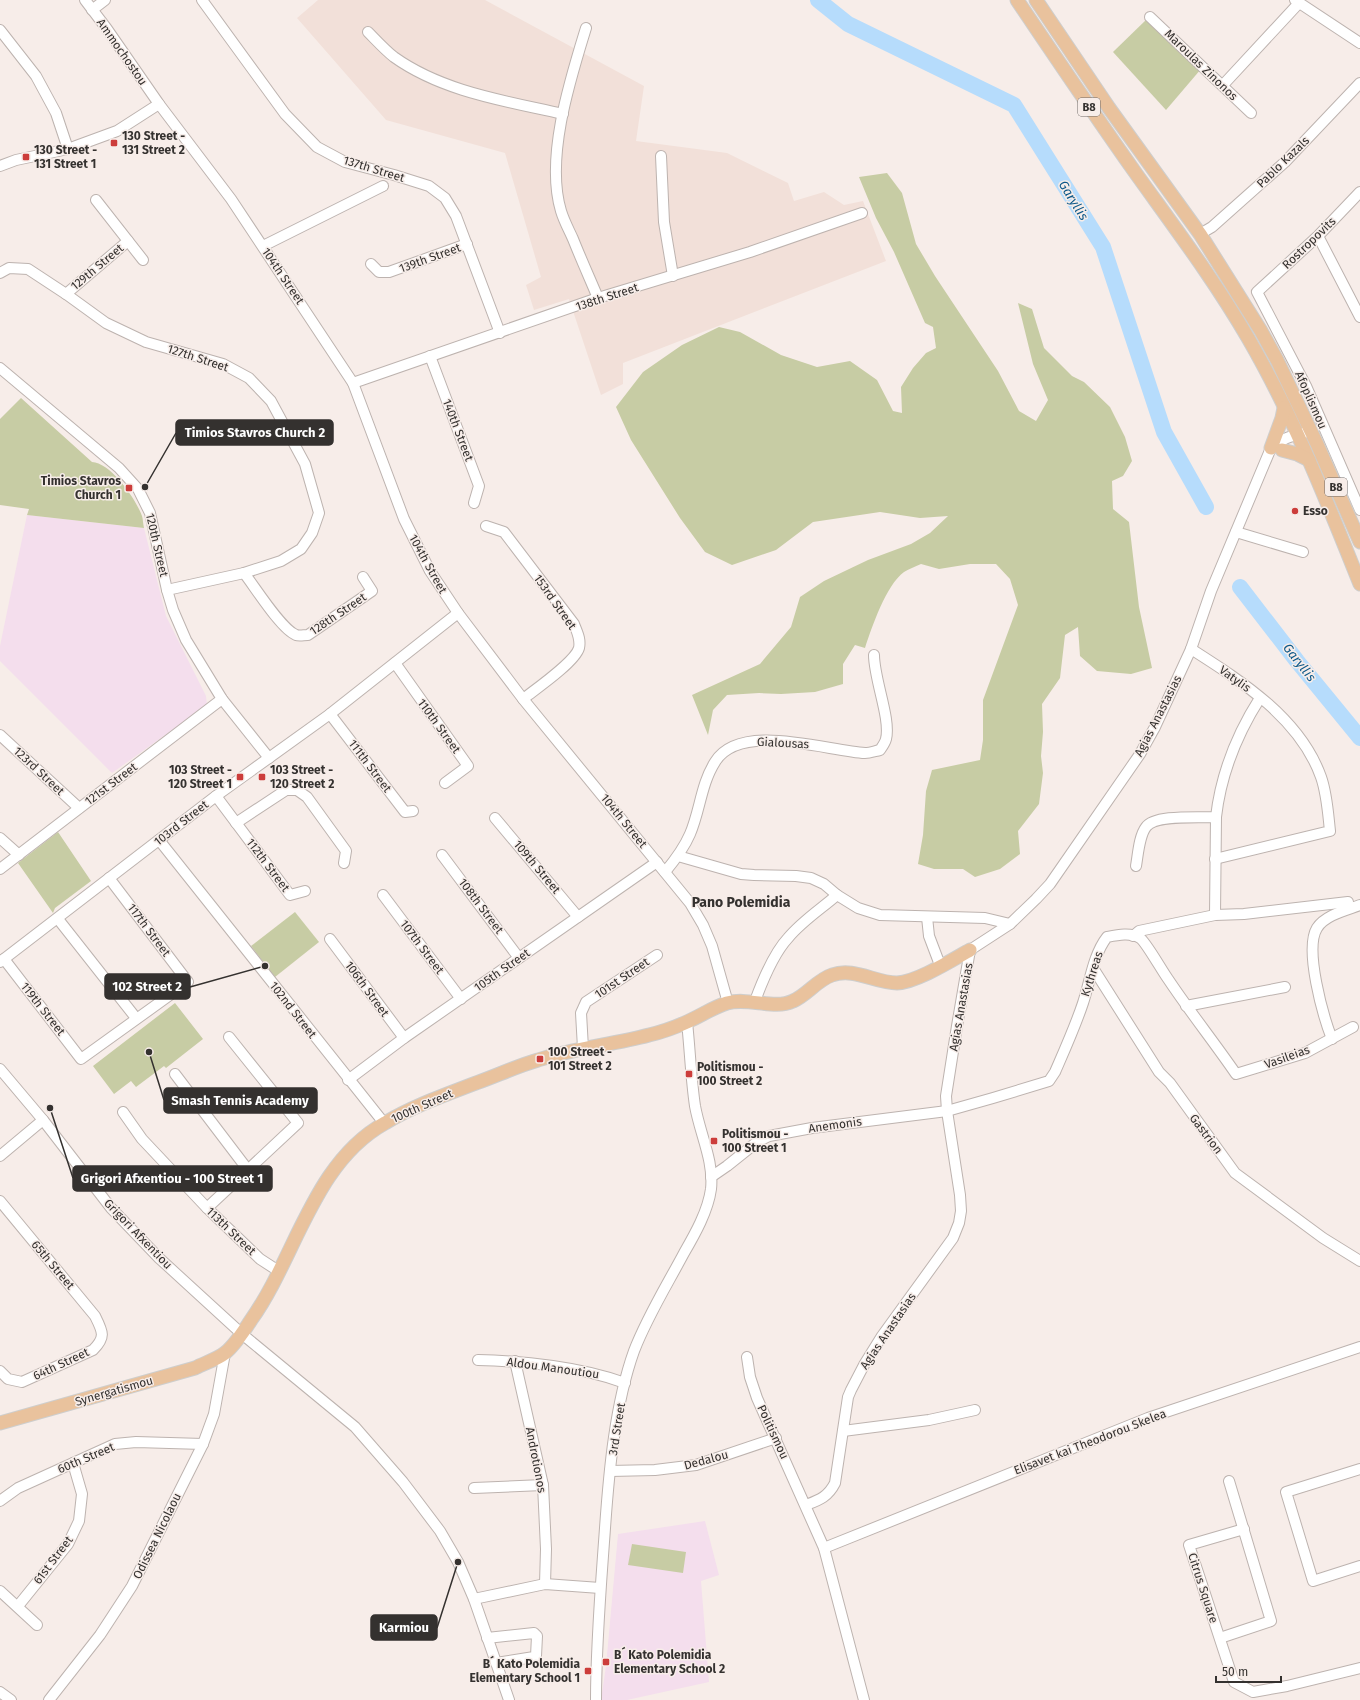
<svg xmlns="http://www.w3.org/2000/svg" width="1360" height="1700" viewBox="0 0 1360 1700" font-family="'Fira Sans',sans-serif">
<rect width="100%" height="100%" fill="#f7ede9"/>
<polygon fill="#f2e0d9" points="318,0 485,0 644,86 636,141 727,153 788,183 794,201 824,192 844,205 863,201 886,261 623,363 623,384 601,395 569,299 534,310 526,285 541,277 505,153 386,120 297,18"/>
<g fill="#f4deed">
<polygon points="27,515 144,528 166,616 206,696 207,705 112,773 0,661 0,646"/>
<polygon points="705,1521 719,1575 701,1581 709,1682 627,1700 601,1700 606,1666 618,1534"/>
</g>
<g fill="#c7cca4">
<polygon points="1148,18 1201,69 1166,110 1113,52"/>
<path d="M887,173l15,20 14,51 19,32 63,95 21,40 17,10 12,-21 -15,-36 -15,-61 14,6 12,39 28,28 12,6 26,25 15,30 7,24 -9,15 -11,5 1,28 16,13 10,85 13,61 -21,6 -34,-3 -17,-15 -2,-29 -13,8 -5,43 -18,26 1,28 -2,24 2,17 -4,31 -21,27 2,23 -20,15 -25,8 -12,-8h-29l-16,-5 5,-29 3,-44 6,-21 48,-10 3,-20v-40l35,-95 -8,-26 -14,-15h-26l-31,5 -18,-5c-5,2 -12,5 -17,8 -18,13 -32,55 -39,76l-10,-3 -12,19v20l-28,8 -34,2 -22,-1 -32,2 -14,15 -5,25 -16,-40 68,-31 31,-37 9,-30 24,-16 44,-21 43,-16 19,-11 18,-17 -28,2 -40,-6 -67,10 -37,28 -44,15 -27,-13 -25,-34 -49,-78 -15,-33 27,-35 39,-27 37,-18 21,5 41,23 36,12 33,-6 27,19 16,31 9,2 -1,-26 12,-19 13,-15 10,-5 -3,-21 -8,-4 -31,-71 -18,-34 -17,-41z"/>
<path d="M21,398l71,64c19,1 44,37 50,54 1,3 1,8 2,12l-117,-13 2,-6 -29,-4v-86z"/>
<polygon points="58,832 91,881 55,908 53,913 18,863"/>
<polygon points="295,912 319,942 275,977 251,946"/>
<polygon points="175,1003 203,1039 166,1068 164,1066 136,1087 131,1081 114,1094 93,1066"/>
<polygon points="632,1544 686,1552 683,1573 628,1565"/>
</g>
<g fill="none" stroke-linecap="round" stroke-linejoin="round">
<g stroke="#b6dcfc" stroke-width="16">
<polyline points="818,0 848,24 1014,105 1103,247 1164,432 1206,507"/>
<polyline points="1240,587 1297,661 1360,738"/>
</g>
<defs>
<g id="minor">
<polyline points="85,0 107,29 159,104 231,199 353,383 404,519 430,571 458,613 523,699 690,903 703,925 712,946 728,1003"/>
<polyline points="202,0 285,114 317,147 345,162 394,175 429,186 445,198 456,216 500,333"/>
<polyline points="1295,0 1360,43"/>
<polyline points="92,10 105,0"/>
<polyline points="1150,17 1251,113"/>
<path d="M586,28c-16,52 -41,130 -25,183 3,10 8,19 12,28 8,20 17,40 25,59"/>
<polyline points="0,30 36,76 56,113 68,149"/>
<path d="M368,32c8,8 17,18 26,25 49,35 112,44 169,57"/>
<polyline points="1223,85 1299,3"/>
<polyline points="661,156 664,222 673,276"/>
<polyline points="0,166 16,160 68,149 117,131 159,104"/>
<polyline points="1360,192 1318,236 1257,292 1306,386 1360,510"/>
<polyline points="96,200 143,260"/>
<polyline points="1200,234 1212,227 1285,162 1360,83"/>
<polyline points="1318,236 1360,317"/>
<polyline points="263,246 383,186"/>
<polyline points="371,264 379,272 389,272 467,244"/>
<polyline points="0,273 9,268 28,269 66,294 106,323 146,342 223,364 249,378 271,401 305,464 319,513 312,533 301,549 281,561 244,573 167,590"/>
<polyline points="66,294 128,241"/>
<polyline points="430,356 479,486 474,503"/>
<polyline points="0,368 119,468 138,489 150,513 167,590 173,610 186,640 222,699 269,758"/>
<polyline points="353,383 598,298 750,252 862,213"/>
<path d="M486,526l18,6 70,92c3,8 7,15 5,24 -4,14 -43,41 -56,51"/>
<polyline points="1236,532 1303,552"/>
<path d="M244,573c11,14 37,56 52,62 3,1 8,0 12,0l64,-44 -9,-14"/>
<path d="M1191,649c50,32 109,69 130,128 6,17 7,36 9,54l-115,28"/>
<polyline points="395,663 468,766 445,783"/>
<polyline points="330,714 405,812 413,811"/>
<polyline points="0,735 79,808"/>
<polyline points="216,796 290,895 305,891"/>
<polyline points="495,818 578,917"/>
<polyline points="236,823 286,790 297,790 307,797 346,851 344,863"/>
<polyline points="0,838 19,855"/>
<polyline points="159,840 384,1123"/>
<polyline points="442,855 519,958"/>
<polyline points="678,856 741,874 754,875 796,876 811,878 824,884 837,895 858,908 880,915 985,918 1010,924"/>
<path d="M1136,866c2,-11 3,-30 10,-39 9,-13 54,-9 70,-10"/>
<polyline points="0,869 222,699"/>
<path d="M665,872c10,-12 19,-24 25,-38 10,-23 11,-50 25,-72 25,-41 112,-11 150,-9 5,0 10,-2 15,-3 2,-3 5,-7 6,-11 5,-20 -12,-60 -12,-84"/>
<polyline points="383,895 461,999"/>
<path d="M1215,915l1,-98c5,-43 21,-83 44,-119"/>
<polyline points="927,917 929,936 940,965"/>
<polyline points="58,919 136,1018"/>
<polyline points="1133,936 1139,931 1215,915 1244,914 1348,902"/>
<polyline points="330,939 404,1038"/>
<polyline points="4,959 81,1059 188,982 109,878"/>
<polyline points="0,962 216,796 330,714 458,613"/>
<polyline points="1093,968 1159,1072 1170,1083 1235,1173 1323,1238 1360,1261"/>
<path d="M755,1001c7,-19 19,-48 33,-63 14,-17 33,-29 49,-43"/>
<polyline points="1186,1006 1285,987"/>
<path d="M1332,1039c-9,-23 -28,-90 -15,-111 8,-13 30,-18 43,-23"/>
<polyline points="583,1048 581,1013 586,1002 657,955"/>
<polyline points="0,1069 43,1120 111,1208 159,1258 242,1334 355,1427 403,1482 440,1531 458,1562 474,1599 509,1700"/>
<polyline points="175,1074 248,1170"/>
<polyline points="348,1080 404,1038 657,862"/>
<polyline points="123,1112 142,1139 207,1208 260,1259 280,1272"/>
<polyline points="0,1156 43,1120"/>
<path d="M711,1177l16,-11 30,-24 12,-6 43,-8 135,-17 46,-13 56,-17 6,-9c10,-23 20,-45 28,-69 7,-21 10,-48 24,-66 10,-2 24,-5 33,1 6,4 22,33 28,41 22,33 46,63 68,95l69,-21 48,-26"/>
<path d="M0,1201l95,115c8,16 11,21 -2,34l-71,32 -14,-3 -8,-8"/>
<polyline points="207,1208 298,1123 229,1037"/>
<polyline points="747,1357 750,1377 757,1398 824,1548 864,1700"/>
<path d="M478,1360c46,1 104,7 147,23"/>
<polyline points="515,1361 543,1485 546,1549 545,1584"/>
<polyline points="843,1431 929,1420 975,1410"/>
<polyline points="1360,1469 1286,1492 1313,1581 1360,1566"/>
<polyline points="610,1471 655,1470 696,1465 776,1438"/>
<polyline points="474,1488 543,1485"/>
<polyline points="0,1501 18,1488 115,1444 136,1442 203,1444"/>
<path d="M806,1505c13,-5 22,-8 29,-22l13,-86 3,-7 13,-25 18,-29 71,-98 6,-15 2,-12 -1,-16 -13,-84 -1,-15 11,-70 13,-76 40,-26 26,-25 14,-15 90,-130 15,-27 36,-78 20,-58 60,-143c9,-8 21,-13 33,-15"/>
<polyline points="1244,1529 1189,1545 1234,1682 1253,1692 1287,1686 1360,1668"/>
<polyline points="824,1548 1148,1418 1360,1347"/>
<polyline points="0,1591 37,1625"/>
<polyline points="474,1599 545,1584 600,1588"/>
<polyline points="18,1606 68,1544 79,1521 82,1494 73,1463"/>
<polyline points="487,1638 534,1633 537,1636 536,1656 534,1657 496,1663"/>
<polyline points="1220,1638 1271,1621 1229,1481"/>
<polyline points="0,1692 11,1700"/>
<polyline points="49,1700 100,1635 132,1586 203,1444 214,1414 225,1353"/>
<path d="M596,1700c0,-58 5,-115 9,-172 4,-57 10,-124 29,-177 13,-34 33,-66 50,-98 11,-19 24,-42 27,-64 3,-28 -11,-55 -16,-83 -4,-27 -5,-56 -8,-84"/>
</g>
<g id="major">
<path d="M1017,0c39,58 79,117 120,175 38,53 78,106 111,163 45,77 79,164 112,246"/>
<polyline points="1036,0 1109,108 1200,234 1261,331 1277,360 1317,444 1360,542"/>
<polyline points="1271,448 1282,418 1284,408"/>
<polyline points="1282,450 1297,454 1309,460"/>
<path d="M0,1423l195,-55c9,-5 21,-8 30,-15 10,-8 19,-22 26,-33 45,-63 62,-157 134,-197 28,-17 60,-28 91,-40 20,-7 41,-17 62,-23 36,-12 74,-15 111,-25 13,-3 27,-8 40,-14 13,-6 25,-14 38,-18 22,-6 47,7 66,-2 14,-6 24,-21 39,-26 22,-8 43,8 65,8 20,-1 55,-23 73,-33"/>
</g>
</defs>
<use href="#minor" stroke="#bdb3af" stroke-width="12"/>
<use href="#major" stroke="#cececd" stroke-width="15"/>
<use href="#minor" stroke="#fff" stroke-width="10"/>
<use href="#major" stroke="#e9c29d" stroke-width="13"/>
</g>
<g fill="#cc3d3b" stroke="#f7ede9" stroke-width="1.5">
<rect x="110" y="139" width="8" height="8" rx="2"/>
<rect x="22" y="153" width="8" height="8" rx="2"/>
<rect x="125" y="484" width="8" height="8" rx="2"/>
<circle cx="1295" cy="511" r="4"/>
<rect x="236" y="773" width="8" height="8" rx="2"/>
<rect x="258" y="773" width="8" height="8" rx="2"/>
<rect x="536" y="1055" width="8" height="8" rx="2"/>
<rect x="685" y="1070" width="8" height="8" rx="2"/>
<rect x="710" y="1137" width="8" height="8" rx="2"/>
<rect x="602" y="1658" width="8" height="8" rx="2"/>
<rect x="584" y="1667" width="8" height="8" rx="2"/>
</g>
<g text-anchor="middle" stroke-width="3" stroke-linejoin="round" paint-order="stroke">
<g fill="#f7ede9" stroke="#6e6967" stroke-width="1">
<rect x="1078" y="98" width="22" height="18" rx="3"/>
<rect x="1325" y="478" width="22" height="18" rx="3"/>
</g>
<g font-size="11" font-weight="bold" fill="#34312f">
<text x="1089" y="111">B8</text>
<text x="1336" y="491">B8</text>
</g>
<g font-size="12" fill="#34312f" stroke="#f7ede9">
<text transform="translate(122 52) rotate(55)" y="4">Ammochostou</text>
<text transform="translate(1201 65) rotate(44)" y="4">Maroulas Zinonos</text>
<text transform="translate(1283 162) rotate(-44)" y="4">Pablo Kazals</text>
<text transform="translate(374 169) rotate(17)" y="4">137th Street</text>
<text transform="translate(1309 243) rotate(-44)" y="4">Rostropovits</text>
<text transform="translate(430 258) rotate(-20)" y="4">139th Street</text>
<text transform="translate(97 267) rotate(-40)" y="4">129th Street</text>
<text transform="translate(283 276) rotate(56)" y="4">104th Street</text>
<text transform="translate(607 297) rotate(-18)" y="4">138th Street</text>
<text transform="translate(198 358) rotate(18)" y="4">127th Street</text>
<text transform="translate(1311 400) rotate(66)" y="4">Afoplismou</text>
<text transform="translate(458 430) rotate(69)" y="4">140th Street</text>
<text transform="translate(157 545) rotate(77)" y="4">120th Street</text>
<text transform="translate(428 564) rotate(61)" y="4">104th Street</text>
<text transform="translate(555 602) rotate(55)" y="4">153rd Street</text>
<text transform="translate(338 614) rotate(-34)" y="4">128th Street</text>
<text transform="translate(1235 679) rotate(36)" y="4">Vatylis</text>
<text transform="translate(1158 716) rotate(-63)" y="4">Agias Anastasias</text>
<text transform="translate(439 726) rotate(54)" y="4">110th Street</text>
<text transform="translate(783 743) rotate(3)" y="4">Gialousas</text>
<text transform="translate(370 766) rotate(53)" y="4">111th Street</text>
<text transform="translate(39 771) rotate(43)" y="4">123rd Street</text>
<text transform="translate(111 784) rotate(-37)" y="4">121st Street</text>
<text transform="translate(624 821) rotate(51)" y="4">104th Street</text>
<text transform="translate(181 823) rotate(-38)" y="4">103rd Street</text>
<text transform="translate(268 865) rotate(53)" y="4">112th Street</text>
<text transform="translate(537 867) rotate(50)" y="4">109th Street</text>
<text transform="translate(481 906) rotate(53)" y="4">108th Street</text>
<text transform="translate(149 930) rotate(53)" y="4">117th Street</text>
<text transform="translate(422 947) rotate(53)" y="4">107th Street</text>
<text transform="translate(502 970) rotate(-35)" y="4">105th Street</text>
<text transform="translate(1092 974) rotate(-72)" y="4">Kythreas</text>
<text transform="translate(622 978) rotate(-34)" y="4">101st Street</text>
<text transform="translate(367 989) rotate(54)" y="4">106th Street</text>
<text transform="translate(961 1007) rotate(-80)" y="4">Agias Anastasias</text>
<text transform="translate(43 1009) rotate(52)" y="4">119th Street</text>
<text transform="translate(293 1010) rotate(52)" y="4">102nd Street</text>
<text transform="translate(1287 1057) rotate(-20)" y="4">Vasileias</text>
<text transform="translate(422 1106) rotate(-24)" y="4">100th Street</text>
<text transform="translate(835 1125) rotate(-8)" y="4">Anemonis</text>
<text transform="translate(1206 1134) rotate(53)" y="4">Gastrion</text>
<text transform="translate(231 1231) rotate(44)" y="4">113th Street</text>
<text transform="translate(138 1234) rotate(46)" y="4">Grigori Afxentiou</text>
<text transform="translate(53 1265) rotate(50)" y="4">65th Street</text>
<text transform="translate(888 1331) rotate(-56)" y="4">Agias Anastasias</text>
<text transform="translate(61 1364) rotate(-25)" y="4">64th Street</text>
<text transform="translate(553 1368) rotate(8)" y="4">Aldou Manoutiou</text>
<text transform="translate(114 1391) rotate(-16)" y="4">Synergatismou</text>
<text transform="translate(617 1429) rotate(-81)" y="4">3rd Street</text>
<text transform="translate(773 1432) rotate(65)" y="4">Politismou</text>
<text transform="translate(1090 1442) rotate(-21)" y="4">Elisavet kai Theodorou Skelea</text>
<text transform="translate(86 1458) rotate(-23)" y="4">60th Street</text>
<text transform="translate(536 1460) rotate(79)" y="4">Androtionos</text>
<text transform="translate(706 1460) rotate(-15)" y="4">Dedalou</text>
<text transform="translate(157 1536) rotate(-64)" y="4">Odissea Nicolaou</text>
<text transform="translate(53 1560) rotate(-53)" y="4">61st Street</text>
<text transform="translate(1203 1588) rotate(72)" y="4">Citrus Square</text>
</g>
<g font-size="12" font-weight="bold" fill="#34312f" stroke="#f7ede9" text-anchor="start">
<text x="122" y="140">130 Street -<tspan x="122" dy="14">131 Street 2</tspan></text>
<text x="34" y="154">130 Street -<tspan x="34" dy="14">131 Street 1</tspan></text>
<text x="121" y="485" text-anchor="end">Timios Stavros<tspan x="121" dy="14">Church 1</tspan></text>
<text x="1303" y="515">Esso</text>
<text x="232" y="774" text-anchor="end">103 Street -<tspan x="232" dy="14">120 Street 1</tspan></text>
<text x="270" y="774">103 Street -<tspan x="270" dy="14">120 Street 2</tspan></text>
<text x="548" y="1056">100 Street -<tspan x="548" dy="14">101 Street 2</tspan></text>
<text x="697" y="1071">Politismou -<tspan x="697" dy="14">100 Street 2</tspan></text>
<text x="722" y="1138">Politismou -<tspan x="722" dy="14">100 Street 1</tspan></text>
<text x="614" y="1659">B´ Kato Polemidia<tspan x="614" dy="14">Elementary School 2</tspan></text>
<text x="580" y="1668" text-anchor="end">B´ Kato Polemidia<tspan x="580" dy="14">Elementary School 1</tspan></text>
</g>
<g font-size="13" font-style="italic" fill="#0c5889" stroke="#f7ede9">
<text transform="translate(1074 200) rotate(58)" y="5">Garyllis</text>
<text transform="translate(1300 662) rotate(52)" y="5">Garyllis</text>
</g>
<g font-size="14" font-weight="bold" fill="#34312f" stroke="#f7ede9">
<text x="741" y="907">Pano Polemidia</text>
</g>
</g>
<path fill="none" stroke="#34312f" stroke-width="1.5" d="M145 487L176 433M265 966L190 987M149 1052L164 1100M50 1108L73 1178M458 1562L437 1628"/>
<g fill="#34312f" stroke="#f7ede9" stroke-width="1.5">
<circle cx="145" cy="487" r="4"/>
<circle cx="265" cy="966" r="4"/>
<circle cx="149" cy="1052" r="4"/>
<circle cx="50" cy="1108" r="4"/>
<circle cx="458" cy="1562" r="4"/>
</g>
<g fill="#34312f" stroke="#34312f" stroke-width="1.5">
<rect x="176" y="420" width="157" height="25" rx="4"/>
<rect x="105" y="974" width="85" height="25" rx="4"/>
<rect x="164" y="1088" width="153" height="25" rx="4"/>
<rect x="73" y="1166" width="199" height="25" rx="4"/>
<rect x="371" y="1615" width="66" height="25" rx="4"/>
</g>
<g font-size="13" text-anchor="middle" font-weight="bold" fill="#fff">
<text x="255" y="437">Timios Stavros Church 2</text>
<text x="147" y="991">102 Street 2</text>
<text x="240" y="1105">Smash Tennis Academy</text>
<text x="172" y="1183">Grigori Afxentiou - 100 Street 1</text>
<text x="404" y="1632">Karmiou</text>
</g>
<path d="M1216 1676v6h65v-6" fill="none" stroke="#34312f" stroke-width="2"/>
<text x="1222" y="1676" font-size="12" fill="#34312f" stroke="#f7ede9" stroke-width="3" paint-order="stroke">50 m</text>
</svg>
